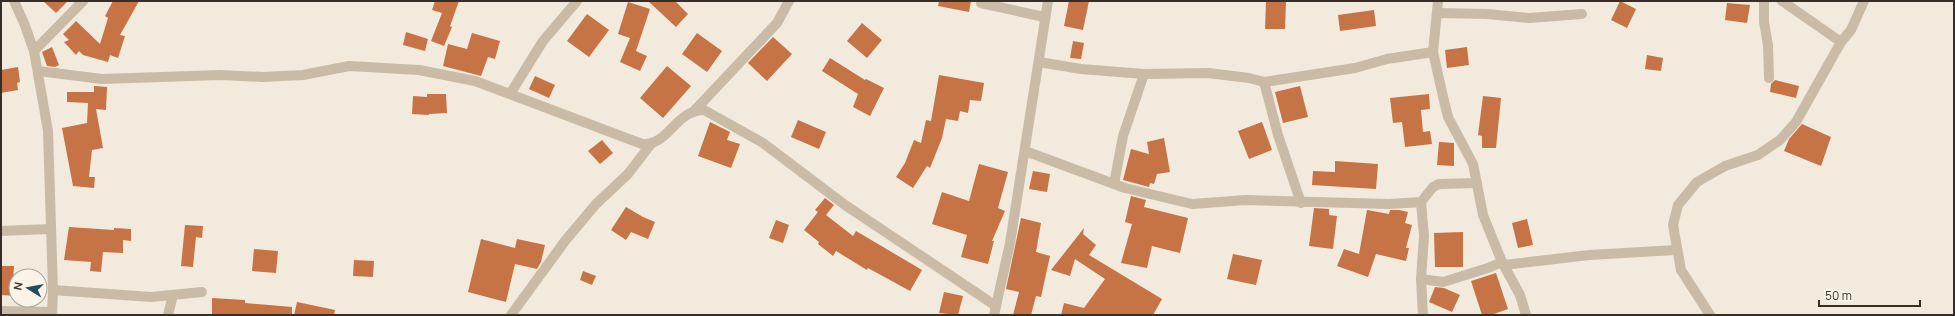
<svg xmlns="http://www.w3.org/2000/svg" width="1955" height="316" viewBox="0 0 1955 316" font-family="Manrope,sans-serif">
<rect width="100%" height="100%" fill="#f2eadc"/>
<g fill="#c67345">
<polygon points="43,1 68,1 56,13"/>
<polygon points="113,1 139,1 120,35 125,36 118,58 110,55 108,62 83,55 79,51 76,55 64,42 69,40 63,34 76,21 100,44 108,18 105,16"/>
<polygon points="435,1 459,1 450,26 452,27 444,46 431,41 442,13 432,10"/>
<polygon points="648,1 675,1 688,14 676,27"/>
<polygon points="939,1 971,1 969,12 938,6"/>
<polygon points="1069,1 1089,1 1083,30 1064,26"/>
<polygon points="1620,1 1636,9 1627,28 1611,20"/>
<polygon points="628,2 650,9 636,51 647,56 640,71 620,62 630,38 618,34"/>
<polygon points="1266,2 1286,2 1285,29 1265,29"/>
<polygon points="1727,3 1750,5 1747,23 1725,20"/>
<polygon points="1374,10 1376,26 1340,31 1338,15"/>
<polygon points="587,14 609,30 589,57 567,41"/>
<polygon points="862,23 882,40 867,58 847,41"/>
<polygon points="406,32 428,39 425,51 403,45"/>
<polygon points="472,33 500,41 495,59 488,57 481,76 443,66 448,44 467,49"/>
<polygon points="697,33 722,51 707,72 682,54"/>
<polygon points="773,37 792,54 767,81 748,63"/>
<polygon points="1073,41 1084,43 1081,59 1070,58"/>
<polygon points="52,47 59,65 55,67 47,66 42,52"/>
<polygon points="1467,47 1469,65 1447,68 1445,50"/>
<polygon points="1647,55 1663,58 1661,71 1645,69"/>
<polygon points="830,58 865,80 866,79 884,88 870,116 853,107 858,94 822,71"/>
<polygon points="667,66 691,86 663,118 640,98"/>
<polygon points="18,67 20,82 17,83 18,90 1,93 1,70"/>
<polygon points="939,75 984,83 981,101 970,100 968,113 960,111 958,121 946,119 942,138 930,168 927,166 913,188 896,177 905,163 914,140 921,143 926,120 931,121"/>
<polygon points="535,76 555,85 549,98 529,89"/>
<polygon points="1775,80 1799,86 1796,98 1770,92 1771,84"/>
<polygon points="94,86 107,87 106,110 96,109 103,148 92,150 89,177 95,177 94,188 73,186 62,128 87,123 88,103 67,102 67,92 94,92"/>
<polygon points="1300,86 1308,117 1283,123 1275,92"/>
<polygon points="427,94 446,94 447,113 429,114 429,115 412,114 413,96 427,97"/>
<polygon points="1429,94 1430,109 1421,110 1423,132 1430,131 1432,144 1405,147 1402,122 1393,123 1390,98"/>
<polygon points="1483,96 1501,98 1496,148 1482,148 1482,136 1478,135"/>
<polygon points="798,120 826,132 819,149 791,137"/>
<polygon points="710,122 730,132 727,140 740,144 731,168 698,156"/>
<polygon points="1262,122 1272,150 1249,159 1238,131"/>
<polygon points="1802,124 1831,137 1821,166 1784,151 1789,139"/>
<polygon points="1164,138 1170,172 1157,174 1154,184 1150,183 1149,187 1123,180 1131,149 1149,154 1147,142"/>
<polygon points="602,140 613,153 600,164 588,151"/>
<polygon points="1439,142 1454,143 1454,166 1437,165"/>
<polygon points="1335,161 1378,164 1376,189 1312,185 1313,171 1335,172"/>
<polygon points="979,164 1008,172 998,208 1005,211 992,241 994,241 988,264 961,257 967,235 932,224 942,192 969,201"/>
<polygon points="1033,171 1050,174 1047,192 1029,189"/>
<polygon points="1131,196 1146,200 1144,207 1188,218 1180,253 1152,246 1147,268 1121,263 1132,224 1125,222"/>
<polygon points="825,198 834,205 826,215 853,236 856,231 922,270 910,291 868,268 867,270 836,251 833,256 818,244 819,242 804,230 818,212 815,210"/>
<polygon points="626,207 643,217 655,222 648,239 631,232 626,240 611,230"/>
<polygon points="1314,208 1329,209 1329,215 1337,216 1333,249 1309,246"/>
<polygon points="1367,210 1389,214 1390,210 1399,210 1408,212 1405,223 1412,225 1406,248 1409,248 1406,261 1376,254 1368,277 1337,266 1344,249 1359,254"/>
<polygon points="1021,218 1041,223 1036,252 1050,256 1041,297 1036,296 1031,315 1013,315 1019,292 1006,289"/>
<polygon points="1527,219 1533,245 1518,248 1512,223"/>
<polygon points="776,220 789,225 783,243 769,238"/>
<polygon points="185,225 203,226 202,238 196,237 193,267 181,266"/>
<polygon points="69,227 114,230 114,228 131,229 131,241 123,240 123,253 103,252 101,272 90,271 91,262 64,260"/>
<polygon points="1084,228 1083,234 1096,245 1089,255 1162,299 1153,315 1061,315 1064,303 1084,308 1105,279 1075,259 1070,276 1051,270"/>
<polygon points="1463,232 1463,267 1435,267 1434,233"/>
<polygon points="481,239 515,248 517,239 545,245 541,262 537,269 515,264 506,302 468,292"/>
<polygon points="254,249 278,251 276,273 252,271"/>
<polygon points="1233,254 1262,260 1256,285 1227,279"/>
<polygon points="354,260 374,261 373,277 353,276"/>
<polygon points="1,266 14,266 13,282 16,282 16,296 1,295"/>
<polygon points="583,271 596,276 592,285 580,280"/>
<polygon points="1496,273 1508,309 1491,315 1482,315 1471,281"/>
<polygon points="1435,287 1444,288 1460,295 1452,312 1429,302"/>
<polygon points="944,292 963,296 958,315 939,313"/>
<polygon points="212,298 245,300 245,303 292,307 292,315 212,315"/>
<polygon points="297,302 335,310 334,315 294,315"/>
</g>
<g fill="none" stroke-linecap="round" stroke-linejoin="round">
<g stroke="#cabba7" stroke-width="10">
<polyline points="14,1 24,23 34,51 48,131 53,290 52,315"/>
<polyline points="1438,1 1433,52 1444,101 1448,117 1473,164 1483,215 1502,262 1520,295 1526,315"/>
<polyline points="1764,1 1764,22 1768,45 1769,78"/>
<polyline points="1782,1 1841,42"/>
<polyline points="981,3 1044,17"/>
<polyline points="1437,13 1487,14 1529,18 1582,14"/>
<polyline points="34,51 83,1"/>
<polyline points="1039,62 1081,69 1144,74 1208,73 1249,78 1264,82 1355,68 1387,59 1433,52"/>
<path d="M38,71l64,8 118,-4 43,2 40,-2 46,-9 70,4 56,11 167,63c27,2 33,-34 62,-34l59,33 82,62 151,101"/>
<polyline points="1264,82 1278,135 1301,203"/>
<polyline points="510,94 543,41 577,1"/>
<polyline points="695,110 777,23 789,1"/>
<polyline points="1025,151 1125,188 1192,204 1246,200 1389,204 1421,202 1433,187 1439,184 1477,183"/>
<polyline points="1114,184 1123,136 1144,74"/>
<polyline points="1421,202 1424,236 1421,279 1423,315"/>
<polyline points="1,231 50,229"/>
<polyline points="1504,265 1589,255 1676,250"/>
<polyline points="1421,279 1443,282 1488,268 1502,262"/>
<polyline points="53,290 151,297 202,292"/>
<polyline points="1,311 52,312"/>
<polyline points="168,315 173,295"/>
<polyline points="511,315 565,241 596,204 628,174 651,144"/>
<polyline points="994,315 1010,243 1048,1"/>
<polyline points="1710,315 1681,270 1673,225 1678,205 1697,182 1725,166 1758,155 1780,140 1796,122 1841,42 1851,30 1864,1"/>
</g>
</g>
<rect width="1955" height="316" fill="none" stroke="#372e28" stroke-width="4"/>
<g transform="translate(28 288) rotate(281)"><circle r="19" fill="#faf4e8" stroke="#aca59b"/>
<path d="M0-3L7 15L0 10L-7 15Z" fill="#1d4e59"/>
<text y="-6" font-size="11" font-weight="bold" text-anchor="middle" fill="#372e28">N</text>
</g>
<path d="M1819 300v6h101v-6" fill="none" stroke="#372e28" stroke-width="2"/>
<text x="1825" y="300" font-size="12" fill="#372e28" stroke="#faf4e8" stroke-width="3" paint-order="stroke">50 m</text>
</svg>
